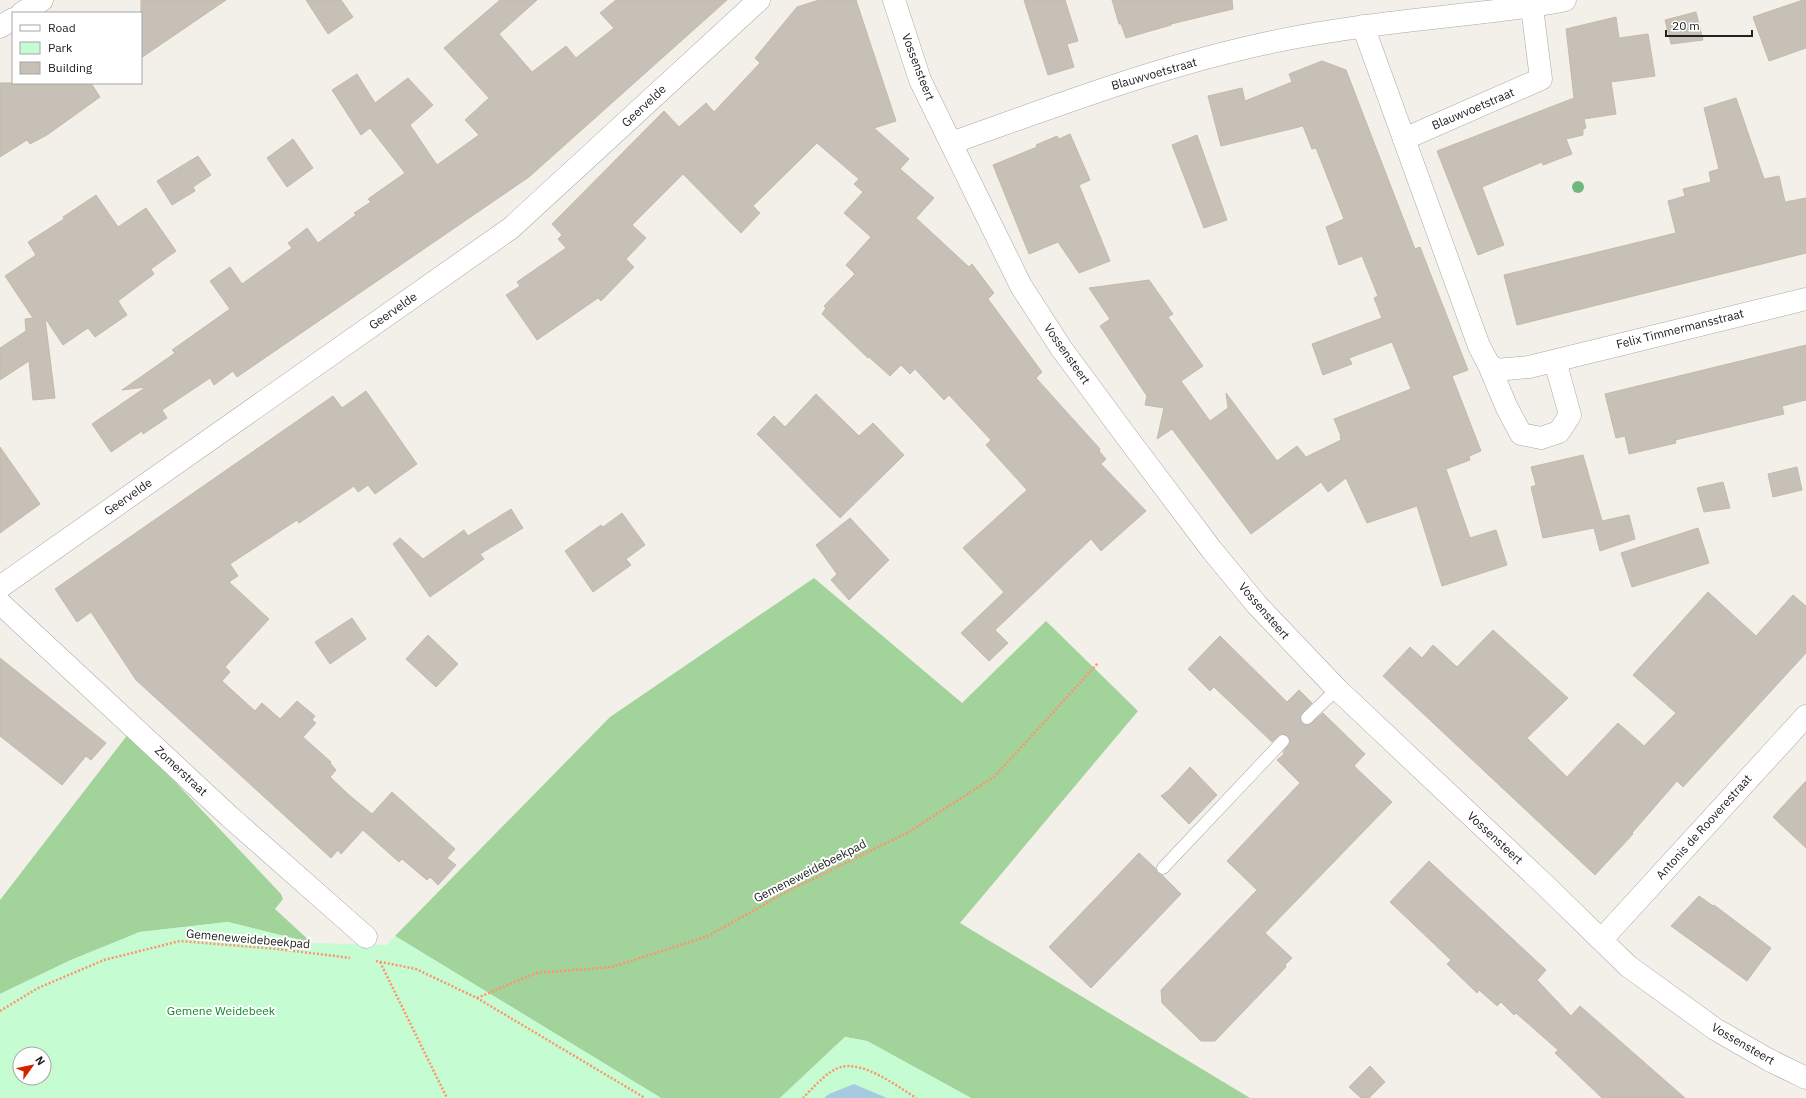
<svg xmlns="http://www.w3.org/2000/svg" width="1806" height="1098" viewBox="0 0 1806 1098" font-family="'IBM Plex Sans',sans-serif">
<rect width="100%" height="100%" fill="#f2f0e8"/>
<g fill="#a2d39b">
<polygon points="814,578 962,703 1046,621 1138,711 960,923 1250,1098 971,1098 867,1041 845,1037 780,1098 661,1098 395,936 610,717"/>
<polygon points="129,733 281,894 283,899 275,909 312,943 228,922 140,932 71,960 0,994 0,900"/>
</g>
<g fill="#c5fcd2" fill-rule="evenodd">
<path d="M228,922l84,21 75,2 8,-9 266,162h-661v-104l71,-34 69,-28zM20,1054h24v24h-24z"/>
<polygon points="845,1037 867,1041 971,1098 780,1098"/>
</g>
<polygon fill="#a7cae1" points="854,1084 887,1098 824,1098 829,1094"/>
<g fill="#c7c0b7" stroke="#c5baa9">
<polygon points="141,0 226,0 141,58"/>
<polygon points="306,0 341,0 353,17 328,34"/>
<polygon points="500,0 537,0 499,34 532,72 566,46 576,58 614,28 600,13 616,0 727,0 529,177 237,377 233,371 214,385 210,378 162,410 167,418 143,434 142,431 111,452 92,424 146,387 122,390 175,353 172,350 230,309 210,281 230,267 242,284 292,248 288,243 307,228 318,243 356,215 354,213 371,202 368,199 405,173 370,128 361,135 332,90 357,74 375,103 408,78 433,105 410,125 437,165 479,135 465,120 489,98 444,48"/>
<polygon points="819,0 856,0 896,121 874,128 909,159 900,169 934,198 916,218 969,267 972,264 994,293 988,299 1042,372 1036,378 1100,449 1099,451 1106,459 1101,464 1146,511 1101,551 1091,539 995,630 1008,643 989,661 961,633 1004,592 963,548 1027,490 986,445 991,440 949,395 944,400 915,369 910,374 901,365 890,376 869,357 868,358 822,314 826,308 824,306 855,274 846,265 871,237 844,213 863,192 854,184 859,179 817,143 753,206 760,213 741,233 683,174 632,225 646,238 626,259 634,267 601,301 598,298 537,340 506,295 520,286 517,282 566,248 558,239 562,235 552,224 664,111 679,127 706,103 714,112 760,63 755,58 797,7"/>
<polygon points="1024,0 1065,0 1078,41 1067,44 1074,67 1048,75"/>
<polygon points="1112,0 1232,0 1233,9 1171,24 1171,25 1126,38 1121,24 1119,24"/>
<polygon points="1803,0 1806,0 1806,48 1769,61 1753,17"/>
<polygon points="1696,12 1703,40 1671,44 1665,20"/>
<polygon points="1616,17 1619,38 1648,34 1655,76 1611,82 1616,114 1584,119 1586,128 1583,129 1583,135 1566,139 1572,154 1543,165 1542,162 1482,187 1504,245 1478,255 1437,151 1574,98 1566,29"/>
<polygon points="1322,61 1346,70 1415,249 1420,247 1468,370 1452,376 1481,451 1469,456 1470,460 1446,469 1470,538 1496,530 1507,565 1442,586 1417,506 1367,523 1346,478 1328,492 1321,482 1251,534 1172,429 1157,439 1164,408 1145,405 1147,396 1100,326 1110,319 1089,288 1149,280 1173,314 1168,317 1203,366 1181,381 1210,421 1228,408 1226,393 1277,461 1297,446 1306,457 1341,440 1340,436 1341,436 1334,419 1411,389 1392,342 1349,358 1352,364 1323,375 1312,344 1382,318 1374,298 1378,296 1362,256 1339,265 1326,227 1344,219 1316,148 1312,149 1303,126 1221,146 1208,96 1242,88 1245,101 1292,82 1289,74"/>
<polygon points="0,83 91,83 100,97 47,135 30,144 27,140 0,157"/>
<polygon points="1736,98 1764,179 1779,176 1785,202 1806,198 1806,253 1517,325 1504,275 1676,233 1668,201 1685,196 1683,189 1711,182 1709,172 1719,169 1704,108"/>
<polygon points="1070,134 1090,180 1079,185 1110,261 1079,273 1058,242 1029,254 993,165 1037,147 1036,145 1057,136 1059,139"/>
<polygon points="1197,135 1227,220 1204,228 1172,145"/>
<polygon points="293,139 313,168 287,187 267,158"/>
<polygon points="198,156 211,175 193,187 195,191 172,205 157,181"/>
<polygon points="96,195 118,227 146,208 176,251 151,269 154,274 118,301 127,315 95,337 88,328 63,345 45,318 55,398 33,400 29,361 0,380 0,348 26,331 25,319 33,318 5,276 36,255 28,242 64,219 63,217"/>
<polygon points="1806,345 1806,400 1782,406 1784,414 1675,440 1676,443 1629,454 1625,436 1616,438 1605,394"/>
<polygon points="366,391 417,464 375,494 368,485 358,492 354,486 299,523 297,520 230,564 238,576 229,582 269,619 225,667 230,672 222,681 255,711 262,703 280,719 297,701 315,716 312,720 316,723 303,737 331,762 330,763 336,770 330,777 349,795 372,814 392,792 455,849 447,858 456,865 438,885 430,877 427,880 402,859 399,862 363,830 341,854 338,850 331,858 136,680 91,612 77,622 55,589 333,396 342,408"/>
<polygon points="816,394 859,436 873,423 904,455 840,518 757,434 774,416 785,427"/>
<polygon points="0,447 40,504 0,533"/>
<polygon points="1583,455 1602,521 1629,515 1635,539 1600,551 1594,528 1543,538 1531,487 1536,485 1531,467"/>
<polygon points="1797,467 1802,490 1773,497 1768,474"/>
<polygon points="1723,482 1730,508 1704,512 1697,488"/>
<polygon points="511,509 523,528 480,554 484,559 430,597 393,544 400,538 423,559 464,530 468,536"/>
<polygon points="622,513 645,545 626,559 631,565 593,592 565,551 601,525 603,527"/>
<polygon points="850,518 889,560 849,600 831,580 837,574 816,545"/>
<polygon points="1698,528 1709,563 1632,587 1621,553"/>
<polygon points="1708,592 1756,636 1793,595 1806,606 1806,653 1683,787 1677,781 1632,833 1633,834 1595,875 1383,676 1410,647 1422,658 1433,645 1457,667 1493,630 1568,698 1527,738 1567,777 1618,723 1644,746 1676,713 1633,675"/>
<polygon points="352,618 366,639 330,664 315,642"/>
<polygon points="428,635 458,664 436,687 406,659"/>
<polygon points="1220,636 1287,702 1299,690 1312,703 1300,716 1302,723 1309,725 1323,713 1365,754 1354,766 1392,802 1265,933 1292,958 1285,965 1286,967 1215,1041 1201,1041 1162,1003 1161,990 1257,890 1227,861 1300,783 1277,760 1284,754 1283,752 1290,743 1288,736 1280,734 1272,742 1214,687 1210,691 1188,669"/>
<polygon points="0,658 106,743 91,760 86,756 62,785 0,736"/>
<polygon points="1190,767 1217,795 1189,824 1161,796 1169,790"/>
<polygon points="1806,781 1806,848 1773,817"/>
<polygon points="1139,853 1156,869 1158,873 1162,875 1181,894 1091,988 1049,947"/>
<polygon points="1429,861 1546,970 1537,980 1571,1016 1580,1006 1685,1098 1602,1098 1555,1053 1558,1050 1516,1013 1514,1015 1501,1002 1497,1006 1479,990 1477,993 1447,964 1451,960 1390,902"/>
<polygon points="1699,896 1713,906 1714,905 1771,948 1747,981 1671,926"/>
<polygon points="1370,1066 1385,1082 1369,1098 1361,1098 1349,1087"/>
</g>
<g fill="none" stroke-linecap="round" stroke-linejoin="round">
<defs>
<g id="lane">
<polyline points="1307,718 1337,689"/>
<polyline points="1163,868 1283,741"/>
</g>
<g id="street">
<polyline points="894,0 920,80 1021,286 1061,348 1126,436 1211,549 1257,605 1337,689 1546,886 1628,966 1715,1029 1769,1060 1806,1078"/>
<polyline points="22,13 42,0"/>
<polyline points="1363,26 1479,346 1488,363 1496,370 1529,367 1806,299"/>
<polyline points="0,27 13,19"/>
<polyline points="1404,139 1541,79 1532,7"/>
<path d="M951,143c105,-37 211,-78 321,-101 56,-12 113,-19 170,-25 41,-5 82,-8 123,-17"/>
<polyline points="1488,363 1507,408 1521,434 1541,438 1559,432 1570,415 1555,361"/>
<polyline points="0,587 511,228 759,0"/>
<polyline points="0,603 230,817 366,937"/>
<polyline points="1602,939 1806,716"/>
</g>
</defs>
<use href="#lane" stroke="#a8a8a8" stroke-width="13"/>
<use href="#street" stroke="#a8a8a8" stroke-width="23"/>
<g stroke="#ff936c" stroke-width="2.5" stroke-dasharray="2 2" stroke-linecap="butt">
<polyline points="376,961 416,969 477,998 645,1098"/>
<polyline points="380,962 447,1098"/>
<polyline points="477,998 536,973 612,967 708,936 790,890 907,833 994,777 1098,663"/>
<polyline points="0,1011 38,988 104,960 180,941 278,949 350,958"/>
<path d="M803,1098c9,-9 25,-28 38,-31 23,-6 56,19 75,31"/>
</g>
<use href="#lane" stroke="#fff" stroke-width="12"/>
<use href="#street" stroke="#fff" stroke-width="22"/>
</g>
<circle fill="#71b77d" cx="1578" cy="187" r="6"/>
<g text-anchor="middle" stroke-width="4" stroke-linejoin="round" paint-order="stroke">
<g font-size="12" fill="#212121" stroke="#fff">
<text transform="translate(918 67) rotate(69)" y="4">Vossensteert</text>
<text transform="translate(1154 74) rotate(-16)" y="4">Blauwvoetstraat</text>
<text transform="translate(644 106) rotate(-43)" y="4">Geervelde</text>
<text transform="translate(1473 109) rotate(-23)" y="4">Blauwvoetstraat</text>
<text transform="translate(393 311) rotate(-35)" y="4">Geervelde</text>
<text transform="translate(1680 329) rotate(-14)" y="4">Felix Timmermansstraat</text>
<text transform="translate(1067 354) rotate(55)" y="4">Vossensteert</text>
<text transform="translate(128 497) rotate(-35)" y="4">Geervelde</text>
<text transform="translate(1264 611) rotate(49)" y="4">Vossensteert</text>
<text transform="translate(181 771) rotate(43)" y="4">Zomerstraat</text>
<text transform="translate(1704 827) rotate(-48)" y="4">Antonis de Rooverestraat</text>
<text transform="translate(1495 838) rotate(43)" y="4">Vossensteert</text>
<text transform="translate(810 871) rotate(-27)" y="4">Gemeneweidebeekpad</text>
<text transform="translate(248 939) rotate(5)" y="4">Gemeneweidebeekpad</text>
<text transform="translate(1743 1044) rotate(30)" y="4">Vossensteert</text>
</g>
<g font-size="12" fill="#078826" stroke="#fff">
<text x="221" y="1015">Gemene Weidebeek</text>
</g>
</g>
<rect x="12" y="12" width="130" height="72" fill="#ffffff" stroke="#a6a6a6"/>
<rect x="20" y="25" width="20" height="6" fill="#ffffff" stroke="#a6a6a6"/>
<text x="48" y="32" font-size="12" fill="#212121">Road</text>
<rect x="20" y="42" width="20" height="12" fill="#c5fcd2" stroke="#a6a6a6"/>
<text x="48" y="52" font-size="12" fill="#212121">Park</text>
<rect x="20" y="62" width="20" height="12" fill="#c7c0b7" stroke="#a6a6a6"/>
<text x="48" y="72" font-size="12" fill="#212121">Building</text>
<g transform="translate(32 1066) rotate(57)"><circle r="19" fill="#ffffff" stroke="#a6a6a6"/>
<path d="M0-3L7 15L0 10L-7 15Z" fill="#d32200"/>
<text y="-6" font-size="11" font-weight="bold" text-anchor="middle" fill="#212121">N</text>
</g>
<path d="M1666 30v6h86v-6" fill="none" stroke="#212121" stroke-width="2"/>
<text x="1672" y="30" font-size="12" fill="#212121" stroke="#ffffff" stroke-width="3" paint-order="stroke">20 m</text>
</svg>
